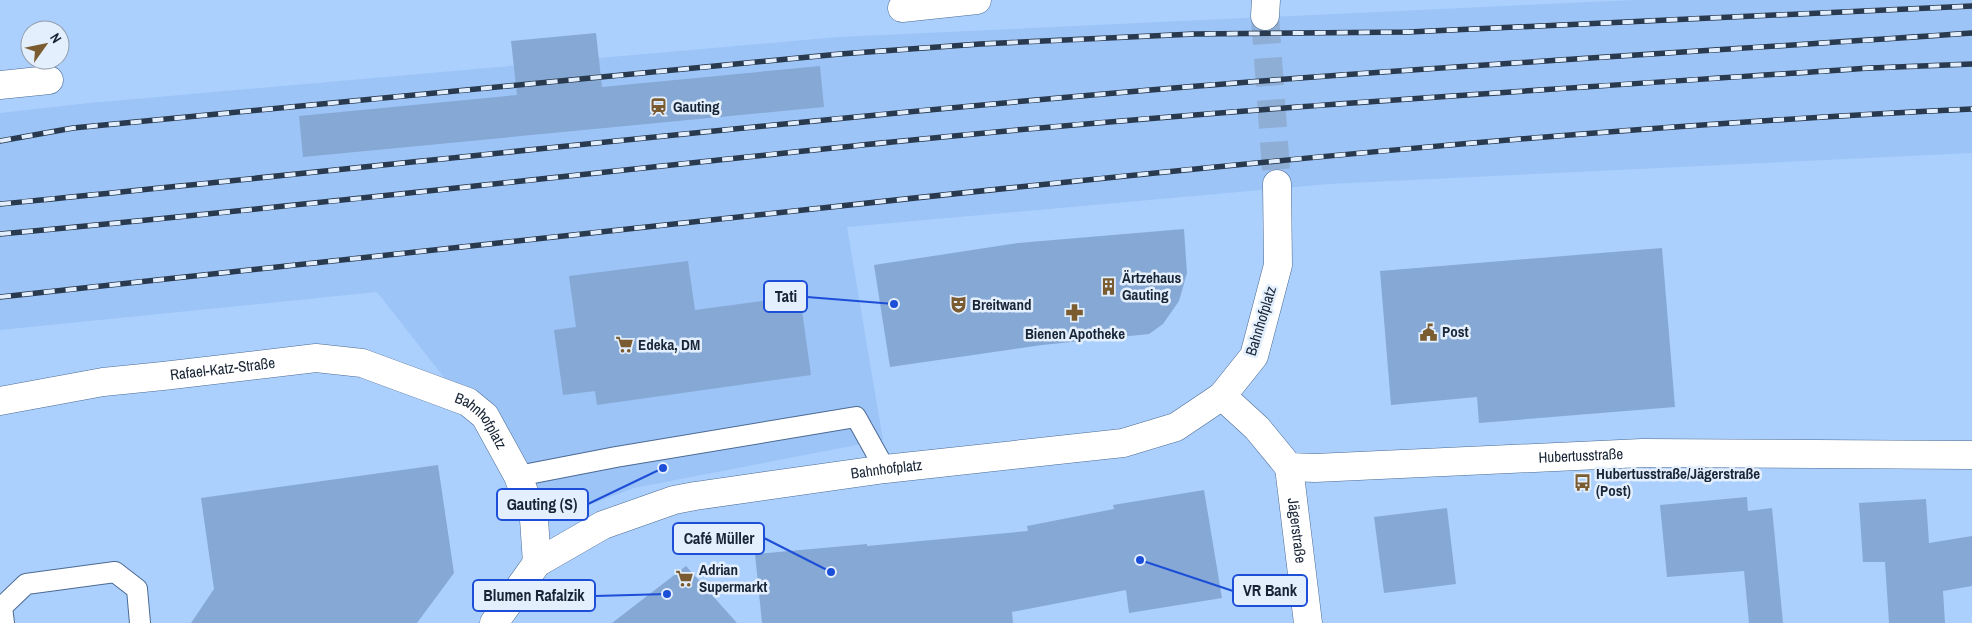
<svg xmlns="http://www.w3.org/2000/svg" width="1972" height="623" viewBox="0 0 1972 623" font-family="'Archivo Narrow',sans-serif">
<rect width="100%" height="100%" fill="#acd0fd"/>
<polygon fill="#9dc4f7" points="1634,0 1972,0 1972,153 1329,184 847,227 883,440 634,488 554,518 377,292 0,330 0,113 89,103 838,37"/>
<g fill="#86a8d4">
<polygon points="596,33 602,87 820,66 824,107 303,157 299,116 517,95 511,41"/>
<polygon points="1184,229 1187,273 1179,301 1163,324 1149,334 1042,345 890,367 874,265 1018,243"/>
<polygon points="1662,248 1675,407 1479,423 1477,397 1391,405 1380,271"/>
<polygon points="688,261 695,310 800,296 811,375 597,405 595,391 563,395 554,330 576,327 569,276"/>
<polygon points="438,465 454,573 417,623 191,623 214,589 201,498"/>
<polygon points="1204,490 1222,598 1129,613 1126,590 1012,612 1013,623 762,623 755,554 867,544 867,546 1028,531 1027,526 1114,509 1113,505"/>
<polygon points="1747,497 1748,511 1772,508 1783,623 1749,623 1744,571 1667,577 1660,505"/>
<polygon points="1926,499 1929,543 1972,536 1972,586 1943,591 1945,623 1889,623 1885,562 1863,562 1859,503"/>
<polygon points="1447,508 1456,584 1384,593 1374,517"/>
<polygon points="686,566 737,623 612,623"/>
</g>
<g fill="none" stroke-linecap="round" stroke-linejoin="round">
<polyline stroke="#8eaed5" stroke-width="28" stroke-dasharray="28 14" stroke-linecap="butt" points="1265,16 1277,184"/>
<defs>
<g id="lane">
<polyline points="518,476 616,457 856,417 885,469"/>
<polyline points="4,623 2,607 26,584 115,572 137,589 140,623"/>
</g>
<g id="street">
<polyline points="902,8 977,0"/>
<polyline points="0,85 49,80"/>
<path id="s1" d="M1222,396l35,32 32,39 26,1 327,-15 330,2"/>
<path id="s2" d="M0,401l103,-19 60,-6 153,-18 46,5 106,39 17,14 33,60 16,43 3,44"/>
<path id="s3" d="M1289,467l19,156"/>
</g>
<g id="secondary">
<polyline points="1265,16 1266,0"/>
<path id="s4" d="M494,623l43,-60 66,-38 71,-25 21,-4 190,-27 238,-26 53,-16 46,-31 32,-40 24,-91 -1,-81"/>
</g>
</defs>
<use href="#lane" stroke="#4b6a93" stroke-width="22"/>
<use href="#street" stroke="#4b6a93" stroke-width="29"/>
<use href="#secondary" stroke="#4b6a93" stroke-width="29"/>
<use href="#lane" stroke="#fff" stroke-width="20"/>
<use href="#street" stroke="#fff" stroke-width="28"/>
<use href="#secondary" stroke="#fff" stroke-width="28"/>
<defs>
<g id="rail">
<polyline points="0,141 73,128 840,54 980,44 1194,34 1409,32 1972,6"/>
<path d="M0,204c399,-39 798,-85 1198,-118 258,-21 516,-35 774,-53"/>
<path d="M0,234c298,-27 595,-62 892,-92 326,-33 653,-52 979,-74l101,-4"/>
<path d="M0,297c277,-30 554,-60 831,-90 380,-41 760,-80 1141,-98"/>
</g>
</defs>
<use href="#rail" stroke="#29394e" stroke-width="5.5"/>
<use href="#rail" stroke="#e4effd" stroke-width="4" stroke-dasharray="11" stroke-linecap="butt"/>
</g>
<defs>
<symbol id="station-bare" viewBox="-9 -9 18 18"><path d="M-3-6H3Q5-6 5-4V2Q5 4 3 4L4.5 6H3L1.5 4h-3L-3 6H-4.5L-3 4Q-5 4-5 2V-4Q-5-6-3-6ZM-3.5-4v3h7v-3ZM-3.5 1v1.5H-2V1ZM2 1v1.5H3.5V1Z" fill="#7a5c30" stroke="#e4effd" stroke-width="2.5" paint-order="stroke"/></symbol>
<symbol id="building-bare" viewBox="-9 -9 18 18"><path d="M-4-6H4V6H1V3H-1V6H-4ZM-2.5-4.3h1.7v1.8h-1.7ZM.8-4.3h1.7v1.8H.8ZM-2.5-1h1.7V.8h-1.7ZM.8-1h1.7V.8H.8Z" fill="#7a5c30" stroke="#e4effd" stroke-width="2.5" paint-order="stroke"/></symbol>
<symbol id="theatre-bare" viewBox="-9 -9 18 18"><path d="M-5-5.5Q0-4 5-5.5V0Q5 5 0 6Q-5 5-5 0ZM-3.3-2.5H-1v1.5H-3.3ZM1-2.5H3.3v1.5H1ZM-2.8 1Q0 5.5 2.8 1Z" fill="#7a5c30" stroke="#e4effd" stroke-width="2.5" paint-order="stroke"/></symbol>
<symbol id="pharmacy-bare" viewBox="-9 -9 18 18"><path d="M-2-6h4v4h4v4h-4v4h-4v-4h-4v-4h4Z" fill="#7a5c30" stroke="#e4effd" stroke-width="2.5" paint-order="stroke"/></symbol>
<symbol id="civic-bare" viewBox="-9 -9 18 18"><path d="M-.6-6.5H3V-4.5H.6V-3L4-1V1h2V6H-6V1h2V-1L-.6-3ZM-1.2 2.5V6h2.4V2.5Z" fill="#7a5c30" stroke="#e4effd" stroke-width="2.5" paint-order="stroke"/></symbol>
<symbol id="supermarket-bare" viewBox="-9 -9 18 18"><path d="M-6-5.5h2.5l.6 2H6L4.5 2H-2.5L-4.4-4H-6ZM-1.5 3.2a1.3 1.3 0 1 0 .1 0ZM3 3.2a1.3 1.3 0 1 0 .1 0Z" fill="#7a5c30" stroke="#e4effd" stroke-width="2.5" paint-order="stroke"/></symbol>
<symbol id="bus-bare" viewBox="-9 -9 18 18"><path d="M-5-6H5V4H4V6H2V4H-2V6H-4V4H-5ZM-3.5-4V0h7V-4ZM-3.5 1.2v1.5H-2V1.2ZM2 1.2v1.5H3.5V1.2Z" fill="#7a5c30" stroke="#e4effd" stroke-width="2.5" paint-order="stroke"/></symbol>
</defs>
<g fill-rule="evenodd">
<use href="#station-bare" x="646" y="94" width="25" height="25"/>
<use href="#building-bare" x="1096" y="274" width="25" height="25"/>
<use href="#theatre-bare" x="946" y="292" width="25" height="25"/>
<use href="#pharmacy-bare" x="1062" y="300" width="25" height="25"/>
<use href="#civic-bare" x="1416" y="320" width="25" height="25"/>
<use href="#supermarket-bare" x="612" y="332" width="25" height="25"/>
<use href="#bus-bare" x="1570" y="470" width="25" height="25"/>
<use href="#supermarket-bare" x="672" y="566" width="25" height="25"/>
</g>
<g text-anchor="middle" stroke-width="5" stroke-linejoin="round" paint-order="stroke">
<g font-size="15" font-weight="bold" fill="#182536" stroke="#e4effd" text-anchor="start">
<text x="673" y="112">Gauting</text>
<text x="1122" y="283">Ärtzehaus<tspan x="1122" dy="17">Gauting</tspan></text>
<text x="972" y="310">Breitwand</text>
<text x="1442" y="337">Post</text>
<text x="1075" y="339" text-anchor="middle">Bienen Apotheke</text>
<text x="638" y="350">Edeka, DM</text>
<text x="1596" y="479">Hubertusstraße/Jägerstraße<tspan x="1596" dy="17">(Post)</tspan></text>
<text x="699" y="575">Adrian<tspan x="699" dy="17">Supermarkt</tspan></text>
</g>
<g font-size="15" fill="#182536" stroke="#e4effd">
<text transform="translate(1261 321) rotate(-73)" y="5">Bahnhofplatz</text>
<text dy="5" stroke="none"><textPath href="#s2" startOffset="225">Rafael-Katz-Straße</textPath></text>
<text dy="5" stroke="none"><textPath href="#s2" startOffset="501">Bahnhofplatz</textPath></text>
<text dy="5" stroke="none"><textPath href="#s1" startOffset="390">Hubertusstraße</textPath></text>
<text dy="5" stroke="none"><textPath href="#s4" startOffset="440">Bahnhofplatz</textPath></text>
<text dy="5" stroke="none"><textPath href="#s3" startOffset="64">Jägerstraße</textPath></text>
</g>
</g>
<path fill="none" stroke="#1d4ed8" stroke-width="2" d="M894 304L807 297M663 468L588 504M831 572L764 538M1140 560L1233 591M667 594L595 596"/>
<g fill="#1d4ed8" stroke="#e4effd" stroke-width="2">
<circle cx="894" cy="304" r="5"/>
<circle cx="663" cy="468" r="5"/>
<circle cx="831" cy="572" r="5"/>
<circle cx="1140" cy="560" r="5"/>
<circle cx="667" cy="594" r="5"/>
</g>
<g fill="#e4effd" stroke="#1d4ed8" stroke-width="2">
<rect x="764" y="281" width="43" height="31" rx="5"/>
<rect x="497" y="489" width="91" height="31" rx="5"/>
<rect x="673" y="523" width="91" height="31" rx="5"/>
<rect x="1233" y="575" width="74" height="31" rx="5"/>
<rect x="473" y="580" width="122" height="31" rx="5"/>
</g>
<g font-size="16" text-anchor="middle" font-weight="bold" fill="#182536">
<text x="786" y="302">Tati</text>
<text x="542" y="510">Gauting (S)</text>
<text x="719" y="544">Café Müller</text>
<text x="1270" y="596">VR Bank</text>
<text x="534" y="601">Blumen Rafalzik</text>
</g>
<g transform="translate(45 45) rotate(57)"><circle r="24" fill="#e4effd" stroke="#929ead"/>
<path d="M0-4L9 19L0 12L-9 19Z" fill="#7a5c30"/>
<text y="-8" font-size="14" font-weight="bold" text-anchor="middle" fill="#182536">N</text>
</g>
</svg>
